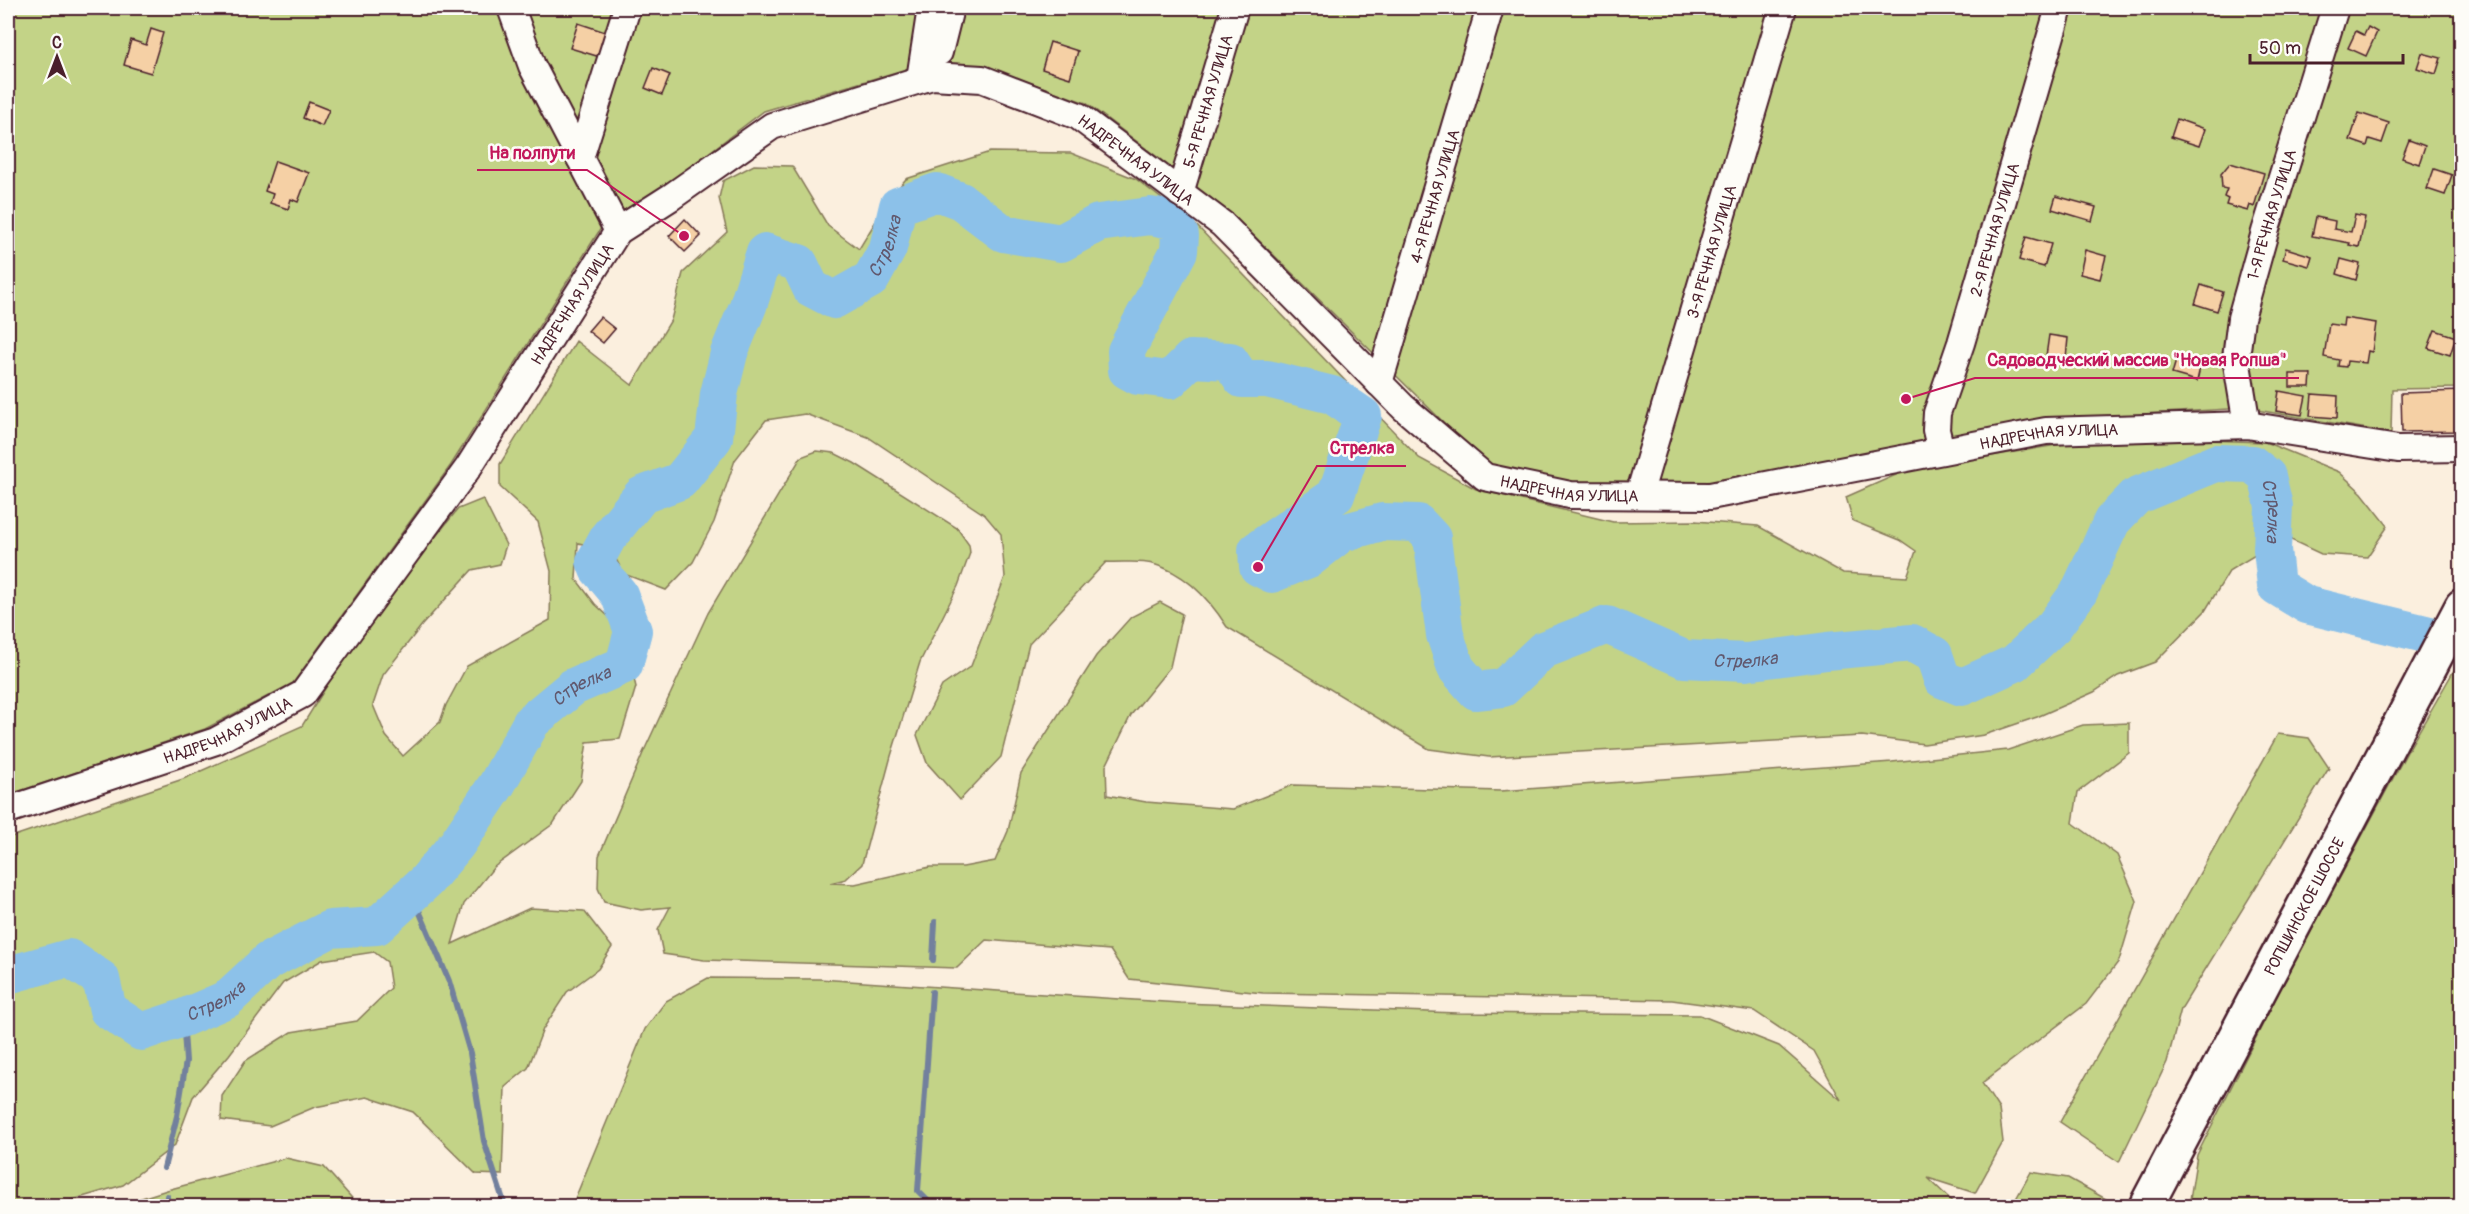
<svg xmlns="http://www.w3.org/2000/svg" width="2469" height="1214" viewBox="0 0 2469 1214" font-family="Pangolin,sans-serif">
<rect width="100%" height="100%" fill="#fbefde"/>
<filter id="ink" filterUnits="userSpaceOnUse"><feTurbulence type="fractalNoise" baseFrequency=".0167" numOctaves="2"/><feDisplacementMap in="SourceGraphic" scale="12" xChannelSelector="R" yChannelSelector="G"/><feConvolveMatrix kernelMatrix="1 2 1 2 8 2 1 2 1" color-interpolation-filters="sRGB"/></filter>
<g filter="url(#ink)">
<g fill="#c3d387" stroke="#867959" stroke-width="1.5">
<polygon points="8,8 2461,8 2461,388 2392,389 2391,433 2245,408 2045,420 1710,487 1572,482 1489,467 1231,213 1086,103 984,66 930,62 764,111 666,185 601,228 451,465 293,683 205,729 8,795"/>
<path d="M990,152l81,1 65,26 62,48 221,231 57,31 137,33 82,-1 63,5 85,47 64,4 9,-26 -16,-11 -47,-19 -7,-24 61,-27 156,-26 113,-5 89,3 74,30 23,21 26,33 -21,31 -46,-3 -36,-17 -55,33 -25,41 -50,51 -37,14 -24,16 -57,25 -53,18 -60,9 -62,-8 -373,21 -60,-8 -202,-122c-17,-27 -41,-54 -74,-63 -14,-4 -32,-1 -47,-2l-77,82 -28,113 -41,43 -33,-37 -10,-28 25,-49 29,-20 34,-89 -4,-43 -16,-19 -117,-78 -63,-23 -39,6 -31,40 -21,62 -21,40 -27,28 -42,-16 -13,-24 -33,-7 -2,36 19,25 27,25 14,58 -16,52 -33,3 -6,39 -28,43 -59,43 -30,37 -12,40 78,-36 54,3 28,36 -14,22 -31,23 -24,37 -15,39 -23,19 -3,88 -26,-1 -63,-62 -46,-15 -52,10 -45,19 -49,-6 1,-24 23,-35 46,-29 66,-11 34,-33 -4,-26 -13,-10 -52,8 -39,23 -54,72 -36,42 -18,48 -52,40 -71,21h-44v-368l175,-59 119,-53 63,-102 93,-115 25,-10 23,46 -6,19 -28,6 -50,55 -39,50 -10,30 13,31 17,20 37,-34 6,-17 21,-39 83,-46 1,-49 -13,-49 -38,-35v-23l76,-123 56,44 39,-65 12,-47 44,-41 -8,-34 4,-17 31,-16 38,1 36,60 31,23 32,-53 15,-17z"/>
<polygon points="817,451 834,453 854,463 957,528 969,545 970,553 958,586 920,662 891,756 862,864 846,879 830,883 855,884 930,867 963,867 995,861 1008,831 1021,773 1096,656 1131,617 1160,602 1182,614 1170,667 1131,715 1106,766 1107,795 1146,802 1233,809 1293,785 1501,791 1892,762 2008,750 2083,725 2129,723 2129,753 2078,792 2073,823 2117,855 2137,901 2119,961 2086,1004 1982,1083 1999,1109 2003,1142 1975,1193 1928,1178 1949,1198 1955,1206 572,1206 645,1029 666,1001 708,978 819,979 1180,1003 1457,1013 1700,1015 1779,1046 1841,1100 1814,1051 1754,1011 1672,1000 1263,993 1129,979 1110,950 986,940 957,968 704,960 663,954 658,930 670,907 641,910 604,902 598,888 599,856 643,753 708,613 801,457"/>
<polygon points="2461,658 2461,1206 2189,1206 2197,1155 2282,986 2407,752"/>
<polygon points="2278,734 2309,738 2329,768 2181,1009 2167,1062 2119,1162 2060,1122"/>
<polygon points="286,1158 324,1167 359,1206 116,1206 167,1190"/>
<polygon points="2031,1172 2068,1178 2113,1203 2110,1206 2012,1206"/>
</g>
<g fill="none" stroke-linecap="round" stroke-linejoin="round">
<g stroke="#72809d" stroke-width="6">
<polyline points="412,894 449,981 470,1053 484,1141 505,1206"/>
<polyline points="933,960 935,922"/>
<polyline points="932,992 918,1191 933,1206"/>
<polyline points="164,1168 177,1116 186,1061 183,1018"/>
<polyline points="167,1206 167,1196"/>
</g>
<path stroke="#8cc1e9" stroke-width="38" id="s1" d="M8,975l61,-17 32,21 7,31 33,22 42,-14 44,-19 41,-38 62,-32 47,-3 49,-45 31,-37 40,-60 35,-63 41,-34 51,-22 9,-34 -14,-37 -21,-25 -3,-8 13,-24 34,-42 38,-14 34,-43 5,-44 10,-41 19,-47 17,-54 34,11 12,25 23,12 37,-21 17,-31 10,-42 39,-14 24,9 42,32 58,10 37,-20 52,-7 22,4 8,15 -1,16 -53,100 1,19 11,6 32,4 21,-21 39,2 12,18h25l65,16 31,21 -27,79 -79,55 1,17 14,7 37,-15 33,-26 40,-11 36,1 14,15 13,97 11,33 20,23 27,-3 40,-38 64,-25 77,34 62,3 81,-11 85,-8 22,12 8,24 20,8 53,-24 39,-37 25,-34 33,-71 24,-25 80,-33 36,1 15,12 7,30 -2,43 4,37 31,19 155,38"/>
</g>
<g fill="#f5d0a5" stroke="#4a1f2b" stroke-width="1.5">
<polygon points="578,23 608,33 600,57 570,48"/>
<polygon points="2368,27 2377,32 2366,56 2348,48 2356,31 2364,35"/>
<polygon points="151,29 163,33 151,73 124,65 131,40 146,45"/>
<polygon points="1050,42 1078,51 1070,78 1042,69"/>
<polygon points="2422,53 2441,58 2436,74 2417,68"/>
<polygon points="653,68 670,75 662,95 645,88"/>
<polygon points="309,102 329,110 322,126 303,118"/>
<polygon points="2359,113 2389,123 2382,143 2369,139 2367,146 2350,140"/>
<polygon points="2177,119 2205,129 2199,146 2171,137"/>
<polygon points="2409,140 2425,146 2419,164 2402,158"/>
<polygon points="275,161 309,173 298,202 291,199 288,209 270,203 273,194 265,191"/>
<polygon points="2230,163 2264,173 2254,207 2250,205 2248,211 2226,205 2228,199 2224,197 2227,189 2222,188 2221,174"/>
<polygon points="2434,169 2452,175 2445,195 2427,189"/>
<polygon points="2056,196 2096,207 2092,221 2052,209"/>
<polygon points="2355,215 2365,217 2359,247 2349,245 2350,243 2312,236 2316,217 2335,221 2334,229 2351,232"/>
<polygon points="685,219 701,236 685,252 669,236"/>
<polygon points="2026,237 2051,244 2044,267 2019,260"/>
<polygon points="2286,248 2312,256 2309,266 2283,259"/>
<polygon points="2085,250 2106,256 2100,279 2080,274"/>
<polygon points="2341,259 2360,264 2356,280 2337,274"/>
<polygon points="2201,285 2223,292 2217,311 2195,304"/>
<polygon points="600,317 615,329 603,343 588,331"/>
<polygon points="2344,318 2376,323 2372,352 2368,351 2366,363 2347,361 2346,367 2338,366 2339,360 2324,357 2329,324 2343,326"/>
<polygon points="2435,330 2456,337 2450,355 2428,348"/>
<polygon points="2049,335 2068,338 2066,358 2046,356"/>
<polygon points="2177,357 2201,363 2197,381 2172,374"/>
<polygon points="2290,374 2311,374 2310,387 2290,387"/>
<polygon points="2279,391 2306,396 2302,415 2276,411"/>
<polygon points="2462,391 2462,431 2402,432 2401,393"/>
<polygon points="2312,394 2338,396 2337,418 2310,416"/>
</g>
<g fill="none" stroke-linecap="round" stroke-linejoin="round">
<defs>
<g id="street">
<polyline points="511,8 532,66 618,231"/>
<polyline points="939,52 950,8"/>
<polyline points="920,79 931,8"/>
<polyline points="580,158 627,8"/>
<path id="s2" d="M1180,193l55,-185"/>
<path id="s3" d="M1379,383l111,-375"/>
<path id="s4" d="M2247,425l-11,-67 5,-40 24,-86 70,-224"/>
<path id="s5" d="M1941,451l-5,-21 1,-17 24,-70 98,-335"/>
<path id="s6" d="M1639,495l144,-487"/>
<path id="s7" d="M8,810l208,-69 87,-47 165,-226 150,-237 53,-34 101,-71 160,-50 50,3 96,37 144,108 181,183 82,70 85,18 140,1 336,-65 201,-6 151,24 64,-1"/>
</g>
<g id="secondary">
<path id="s8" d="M2146,1206l316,-600"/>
</g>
</defs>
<use href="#street" stroke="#4a1f2b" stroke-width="30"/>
<use href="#secondary" stroke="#4a1f2b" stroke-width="38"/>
<use href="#street" stroke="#fdfcf7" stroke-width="26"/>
<use href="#secondary" stroke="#fdfcf7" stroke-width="33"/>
</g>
</g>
<g text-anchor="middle" stroke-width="5" stroke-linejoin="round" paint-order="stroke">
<g font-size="16" fill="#4a1f2b" stroke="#fdfcf7">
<text dy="6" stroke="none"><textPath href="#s2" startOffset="96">5-Я РЕЧНАЯ УЛИЦА</textPath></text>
<text dy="6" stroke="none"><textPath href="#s7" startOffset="1458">НАДРЕЧНАЯ УЛИЦА</textPath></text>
<text dy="6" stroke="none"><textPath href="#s3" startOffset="195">4-Я РЕЧНАЯ УЛИЦА</textPath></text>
<text dy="6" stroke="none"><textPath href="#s4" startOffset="216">1-Я РЕЧНАЯ УЛИЦА</textPath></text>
<text dy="6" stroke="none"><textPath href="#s5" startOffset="231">2-Я РЕЧНАЯ УЛИЦА</textPath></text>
<text dy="6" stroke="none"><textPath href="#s6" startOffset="254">3-Я РЕЧНАЯ УЛИЦА</textPath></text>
<text dy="6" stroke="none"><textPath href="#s7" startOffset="792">НАДРЕЧНАЯ УЛИЦА</textPath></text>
<text dy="6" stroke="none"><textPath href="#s7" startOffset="2502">НАДРЕЧНАЯ УЛИЦА</textPath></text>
<text dy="6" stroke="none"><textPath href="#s7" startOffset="2016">НАДРЕЧНАЯ УЛИЦА</textPath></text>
<text dy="6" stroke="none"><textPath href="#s7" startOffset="234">НАДРЕЧНАЯ УЛИЦА</textPath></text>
<text dy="6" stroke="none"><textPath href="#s8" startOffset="339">РОПШИНСКОЕ ШОССЕ</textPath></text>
</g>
<g font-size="18" font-style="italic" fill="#61586e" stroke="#fdfcf7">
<text dy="6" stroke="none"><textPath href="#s1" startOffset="1460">Стрелка</textPath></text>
<text dy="6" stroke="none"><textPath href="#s1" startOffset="3764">Стрелка</textPath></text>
<text dy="6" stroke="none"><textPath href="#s1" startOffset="3080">Стрелка</textPath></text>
<text dy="6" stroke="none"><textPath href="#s1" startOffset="758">Стрелка</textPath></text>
<text dy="6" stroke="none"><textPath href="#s1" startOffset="254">Стрелка</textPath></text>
</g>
</g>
<path fill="none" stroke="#c2185b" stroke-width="2" d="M684 236L587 170H477M1906 399L1975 378H2299M1258 567L1317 466H1406"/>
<g fill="#c2185b" stroke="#fdfcf7" stroke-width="2">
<circle cx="684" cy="236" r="6"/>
<circle cx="1906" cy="399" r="6"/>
<circle cx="1258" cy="567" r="6"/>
</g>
<g font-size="18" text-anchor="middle" font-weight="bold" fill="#c2185b" stroke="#fdfcf7" stroke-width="5" stroke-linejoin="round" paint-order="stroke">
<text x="532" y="159">На полпути</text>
<text x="2137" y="366">Садоводческий массив "Новая Ропша"</text>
<text x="1362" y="454">Стрелка</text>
</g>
<rect width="2469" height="1214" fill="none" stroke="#fdfcf7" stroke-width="30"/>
<rect x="15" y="15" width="2439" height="1184" fill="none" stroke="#4a1f2b" stroke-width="2" filter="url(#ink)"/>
<g transform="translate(57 57)" stroke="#fdfcf7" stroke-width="4.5" paint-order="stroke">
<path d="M0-4.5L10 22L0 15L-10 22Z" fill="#4a1f2b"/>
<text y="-9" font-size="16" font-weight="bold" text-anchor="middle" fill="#4a1f2b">С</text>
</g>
<path d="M2250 54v9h153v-9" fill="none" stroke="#4a1f2b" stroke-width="3"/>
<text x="2259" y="54" font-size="18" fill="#4a1f2b" stroke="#fdfcf7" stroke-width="4.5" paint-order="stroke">50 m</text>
</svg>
